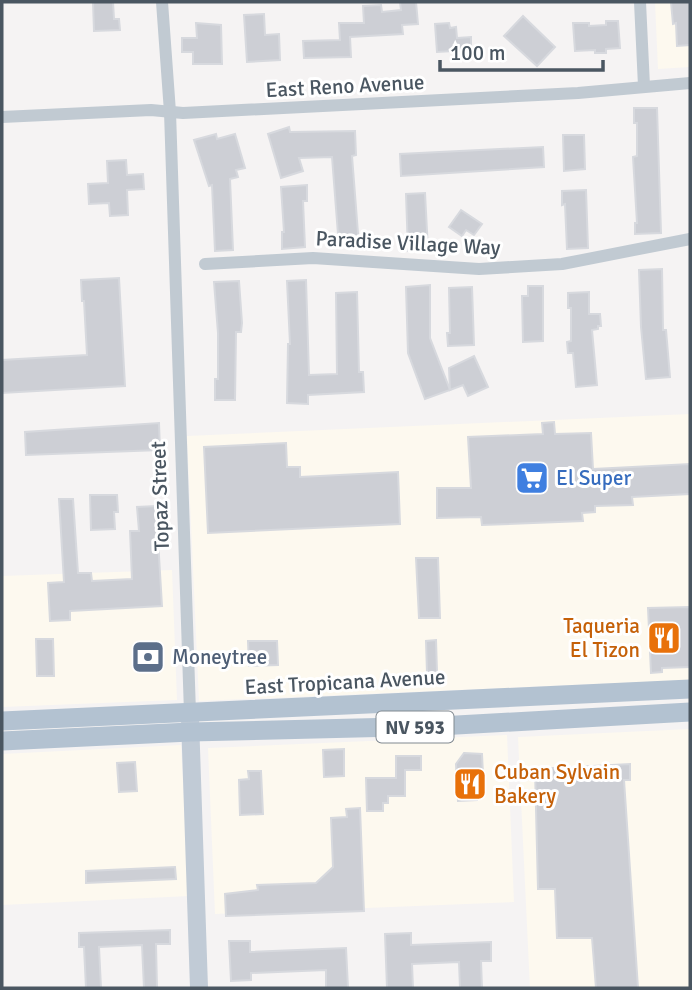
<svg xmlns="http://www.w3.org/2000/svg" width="692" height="990" viewBox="0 0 692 990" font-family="Signika,sans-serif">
<rect width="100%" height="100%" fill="#f5f3f3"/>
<g fill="#fdf9ef">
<polygon points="655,2 690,2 690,67 658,69"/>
<polygon points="690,414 690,680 199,701 187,436"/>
<polygon points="172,570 177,700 2,707 2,576"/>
<polygon points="690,729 690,988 530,988 518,737"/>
<polygon points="507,735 514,902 215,914 208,748"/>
<polygon points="181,745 189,896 2,905 2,754"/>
</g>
<g fill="#cdcfd5" stroke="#d7d9de" stroke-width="2">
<polygon points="93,2 113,2 114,19 119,19 120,30 94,31"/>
<polygon points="400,2 416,2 418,24 402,25 403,34 350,37 351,57 304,58 303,41 340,40 339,23 364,23 363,6 381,5 382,12 401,10"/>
<polygon points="671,2 690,2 690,45 677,46 676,23 673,24"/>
<polygon points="264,14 265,35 279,34 280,60 247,62 244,15"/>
<polygon points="523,16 555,47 537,66 504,36"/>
<polygon points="606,21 618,21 620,48 606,49 606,53 595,53 595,50 575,51 573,23 589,23 589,26 606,25"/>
<polygon points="196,23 221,25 222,64 193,64 193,52 182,52 182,38 197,38"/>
<polygon points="449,23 450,28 456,27 457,38 471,37 471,50 437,52 435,24"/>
<polygon points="634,108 657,108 661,233 635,234 635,223 637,223 633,157 637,156 637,123 634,123"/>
<polygon points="289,127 290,132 355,131 356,155 352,156 359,246 339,247 332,157 299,158 303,171 281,178 268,134"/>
<polygon points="216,134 217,139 235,134 245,168 236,170 238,177 230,179 233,250 215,251 212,185 209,186 194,140"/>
<polygon points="563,135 584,135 585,169 564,171"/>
<polygon points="543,147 544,167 401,176 400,154"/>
<polygon points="126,160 127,175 143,174 144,189 127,190 128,215 110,216 109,203 89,204 88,184 108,183 107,161"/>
<polygon points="307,185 307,201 303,201 305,247 282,249 282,232 284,232 281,187"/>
<polygon points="586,190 588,248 567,249 565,204 562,205 562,191"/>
<polygon points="425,193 428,250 408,251 406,194"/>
<polygon points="461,210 482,224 474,235 466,230 462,236 449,227"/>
<polygon points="662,269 663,330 666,330 670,377 646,379 641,327 639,270"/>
<polygon points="119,278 125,386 2,393 2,360 87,355 84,301 82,301 81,280"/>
<polygon points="306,280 309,375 337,374 336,293 357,292 359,372 363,372 364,392 308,395 308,404 287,403 288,344 290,344 287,281"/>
<polygon points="239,281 242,323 241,332 236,332 235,400 215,400 215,379 218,379 218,333 214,282"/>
<polygon points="430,285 430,338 450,390 425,399 408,353 406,287"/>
<polygon points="528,286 543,286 543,341 523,342 522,296 528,296"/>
<polygon points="472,287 474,345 448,346 447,333 450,333 449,288"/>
<polygon points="589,292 589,314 600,314 601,326 598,326 598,329 592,330 597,385 576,387 573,353 568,353 567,342 571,341 571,308 568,308 568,293"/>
<polygon points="474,356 488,387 468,396 463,385 450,390 449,368"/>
<polygon points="554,422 555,434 591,433 593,469 690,464 690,494 632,497 633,505 595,506 595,512 582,513 583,521 482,525 481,517 437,518 437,488 471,488 468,437 543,434 542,423"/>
<polygon points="159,423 160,450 26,455 25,432"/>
<polygon points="286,443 287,467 300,467 300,477 398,472 400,524 208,533 204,447"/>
<polygon points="90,495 117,495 118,512 114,512 115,529 91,530"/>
<polygon points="59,499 73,499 78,573 91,573 92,581 132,579 130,531 139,531 137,507 156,506 162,606 70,611 70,620 50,621 48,583 64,582"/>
<polygon points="416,558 438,558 440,618 419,618"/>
<polygon points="690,607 690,667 662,668 662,672 651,673 648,608"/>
<polygon points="36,639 53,639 54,676 37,676"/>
<polygon points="436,640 437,672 427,673 426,641"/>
<polygon points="248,641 277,641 278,665 249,666"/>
<polygon points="140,644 156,644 157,671 141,671"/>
<polygon points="344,749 344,776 324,777 323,750"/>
<polygon points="464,753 482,754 484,796 477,797 477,800 458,801 456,764"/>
<polygon points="396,756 421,756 421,770 405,770 405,796 388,796 388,803 383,803 383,811 367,811 366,778 396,778"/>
<polygon points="135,762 137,791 119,792 117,763"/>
<polygon points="630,764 630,780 624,780 638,988 596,988 592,938 557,938 555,889 538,889 535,769"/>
<polygon points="248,771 261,771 263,814 240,815 239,780 249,779"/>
<polygon points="360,808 364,911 226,916 225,894 258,890 257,885 316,883 333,867 331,818 347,817 346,809"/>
<polygon points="175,867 176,879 86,883 86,871"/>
<polygon points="170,930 170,944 156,944 157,988 144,988 142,945 99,947 101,988 86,988 84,947 79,947 79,933"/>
<polygon points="411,933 411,945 491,942 491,961 481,961 482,988 460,988 459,962 412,964 413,988 387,988 385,934"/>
<polygon points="229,941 250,941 250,952 346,948 348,988 326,988 326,970 251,973 251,980 231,981"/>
</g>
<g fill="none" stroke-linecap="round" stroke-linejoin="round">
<g stroke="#c1cad2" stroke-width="12">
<polyline points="162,2 170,112 190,713"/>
<polyline points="640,2 644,86"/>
<polyline points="2,117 151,110 183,113 578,93 690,83"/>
<polyline points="205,264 313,258 479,269 562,264 690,239"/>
</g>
<polyline stroke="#c1cbd6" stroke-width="18" points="190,719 199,988"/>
<g stroke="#b3c2d1" stroke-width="19">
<polyline points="2,721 690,689"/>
<polyline points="2,741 190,732 439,726 690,712"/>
</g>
</g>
<defs>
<symbol id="supermarket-square" viewBox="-11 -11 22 22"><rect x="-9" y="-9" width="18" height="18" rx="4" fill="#3f7fe0" stroke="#fff"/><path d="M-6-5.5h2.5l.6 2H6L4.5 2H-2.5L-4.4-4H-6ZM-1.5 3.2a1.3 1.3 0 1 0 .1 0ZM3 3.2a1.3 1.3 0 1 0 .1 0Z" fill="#fff"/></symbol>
<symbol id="restaurant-square" viewBox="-11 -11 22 22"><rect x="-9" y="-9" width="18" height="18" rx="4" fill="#e8710a" stroke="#fff"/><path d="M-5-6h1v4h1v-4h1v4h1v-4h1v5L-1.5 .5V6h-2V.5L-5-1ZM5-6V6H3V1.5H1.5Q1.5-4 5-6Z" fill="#fff"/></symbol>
<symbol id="bank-square" viewBox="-11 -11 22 22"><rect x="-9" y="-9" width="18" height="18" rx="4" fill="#5c6f8a" stroke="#fff"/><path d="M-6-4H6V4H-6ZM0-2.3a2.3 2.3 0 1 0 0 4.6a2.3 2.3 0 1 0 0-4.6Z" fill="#fff"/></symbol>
</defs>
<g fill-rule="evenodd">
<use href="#supermarket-square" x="513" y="459" width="38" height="38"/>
<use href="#restaurant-square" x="645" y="619" width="38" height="38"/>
<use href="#bank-square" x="129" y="638" width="38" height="38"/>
<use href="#restaurant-square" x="451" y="765" width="38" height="38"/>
</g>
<g text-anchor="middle" stroke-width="6" stroke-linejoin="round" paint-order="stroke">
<rect fill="#fff" stroke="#808990" stroke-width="2" x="376.5" y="711.5" width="77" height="31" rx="5"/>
<g font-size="19" font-weight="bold" fill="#4a5661">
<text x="415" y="734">NV 593</text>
</g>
<g font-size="21" fill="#4a5661" stroke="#fff">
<text transform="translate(345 86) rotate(-3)" y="7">East Reno Avenue</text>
<text transform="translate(408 243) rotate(3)" y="7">Paradise Village Way</text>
<text transform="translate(160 496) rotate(-92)" y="7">Topaz Street</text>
<text transform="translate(345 682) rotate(-3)" y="7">East Tropicana Avenue</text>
</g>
<g font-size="21" fill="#366cbe" stroke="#fff" text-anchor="start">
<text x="556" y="485">El Super</text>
</g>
<g font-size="21" fill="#c56008" stroke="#fff" text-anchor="end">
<text x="640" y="633">Taqueria<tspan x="640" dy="24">El Tizon</tspan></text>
<text x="494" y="779" text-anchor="start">Cuban Sylvain<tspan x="494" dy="24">Bakery</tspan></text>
</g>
<g font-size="21" fill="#4e5e75" stroke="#fff" text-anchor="start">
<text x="172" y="664">Moneytree</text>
</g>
</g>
<rect width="692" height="990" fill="none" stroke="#4a5661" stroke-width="7"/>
<path d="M440 60v10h163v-10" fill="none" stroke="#4a5661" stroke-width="3.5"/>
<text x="450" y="60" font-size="21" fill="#4a5661" stroke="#ffffff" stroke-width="5" paint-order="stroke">100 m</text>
</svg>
